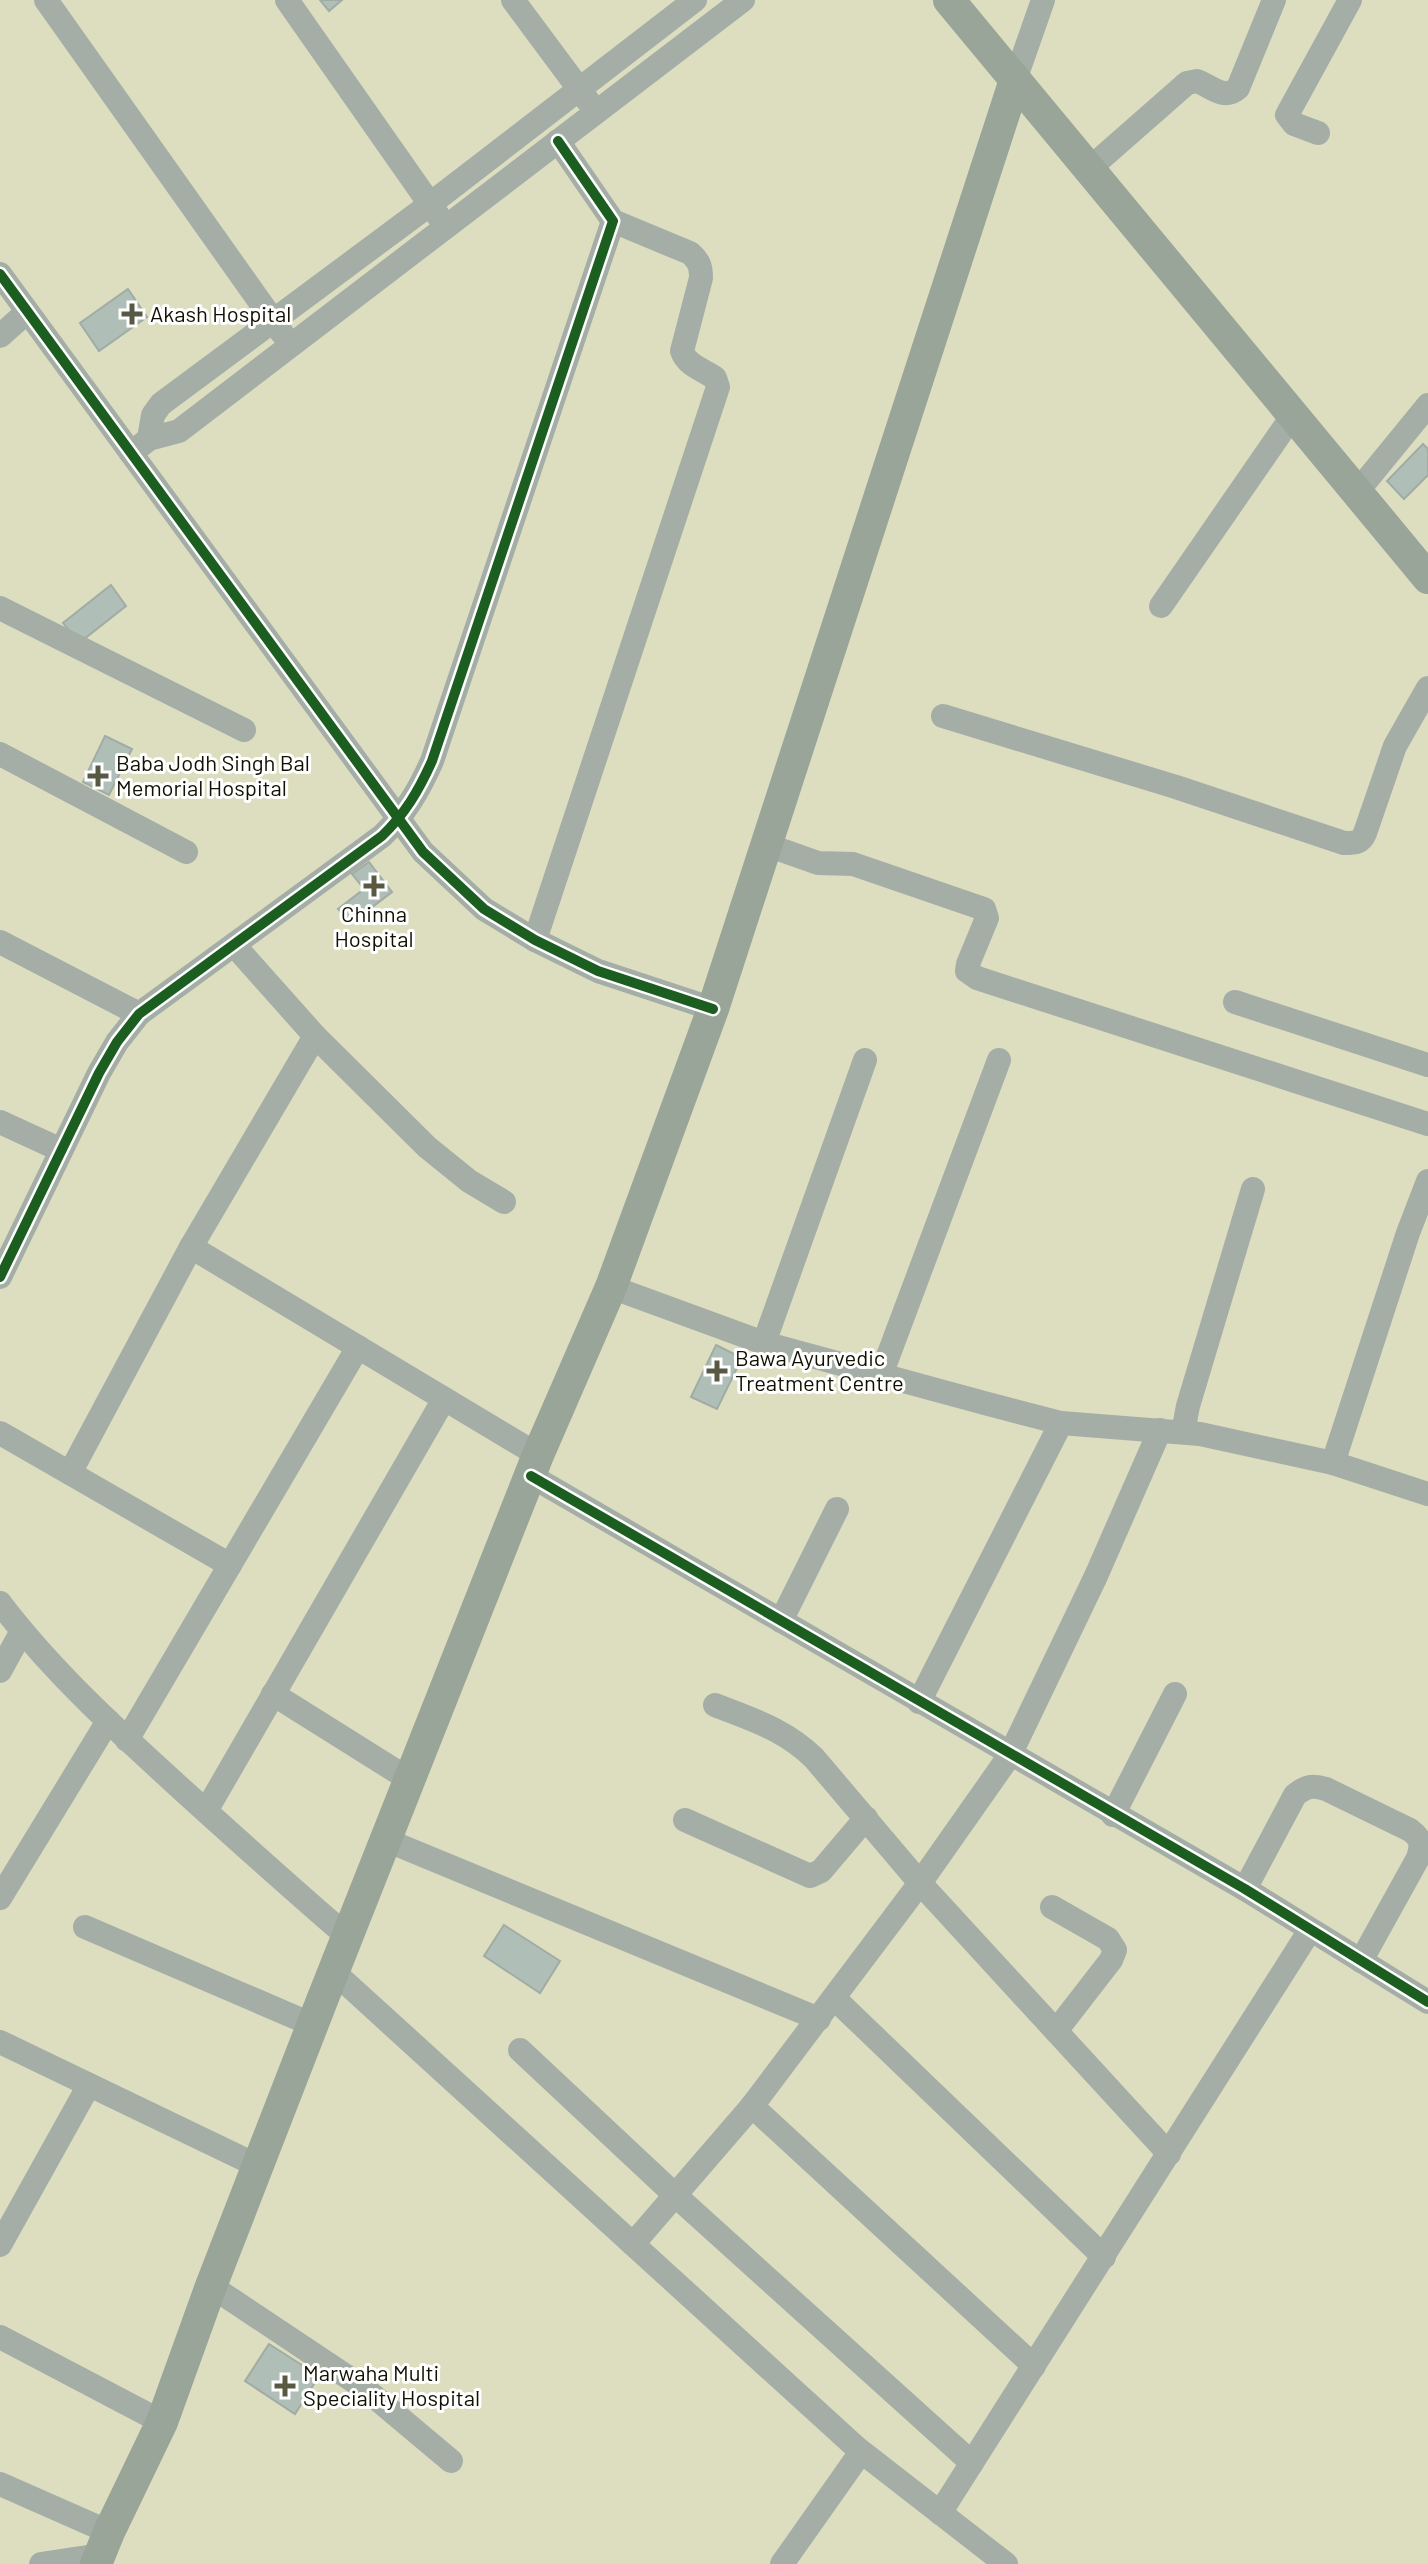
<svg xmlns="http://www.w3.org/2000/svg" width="1428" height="2564" viewBox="0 0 1428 2564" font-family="Barlow,sans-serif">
<rect width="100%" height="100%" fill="#dddec0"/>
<g fill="#afbfb8" stroke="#a0aca4" stroke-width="2">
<polygon points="320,0 342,0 329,11"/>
<polygon points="128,289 147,317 99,351 80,323"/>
<polygon points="1423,444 1428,449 1428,475 1404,499 1387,481"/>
<polygon points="111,585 126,606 79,643 63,623"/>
<polygon points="105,736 132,749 109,795 83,782"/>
<polygon points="369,862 392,892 350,924 338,909 364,889 352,874"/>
<polygon points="716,1345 742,1358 717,1409 691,1397"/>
<polygon points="504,1925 560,1961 540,1993 484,1956"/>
<polygon points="269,2344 319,2376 295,2414 245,2381"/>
</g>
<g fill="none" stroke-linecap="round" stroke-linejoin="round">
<g stroke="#a4aea6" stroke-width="24">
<polyline points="46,0 282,333"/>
<polyline points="287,0 439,217"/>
<polyline points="513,0 588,101"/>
<polyline points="1015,80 1043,0"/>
<polyline points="1318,133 1294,124 1287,115 1350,0"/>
<path d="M1089,169l98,-86 10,-2c14,5 27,20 41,7l36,-88"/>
<polyline points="0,274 423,852 484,909 535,940 598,971 713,1009"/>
<polyline points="0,336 27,312"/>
<polyline points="149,439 153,415 161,404 429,205 695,0"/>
<polyline points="131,453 149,439 179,431 743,0"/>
<polyline points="1357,492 1428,405"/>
<polyline points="1161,606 1293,415"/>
<polyline points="0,608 244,730"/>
<path d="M943,716l233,71 168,56c11,0 17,0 21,-10l30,-87 33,-58"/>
<polyline points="0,754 186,852"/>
<polyline points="767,845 818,863 853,864 984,909 987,918 968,964 967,971 977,978 1428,1124"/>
<path d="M535,940l183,-553 -3,-9c-11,-8 -28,-12 -33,-27l19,-73c0,-12 -2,-17 -11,-25l-77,-32"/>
<polyline points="0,942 139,1014"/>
<polyline points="234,945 315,1036 427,1147 469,1181 504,1202"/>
<polyline points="1235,1002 1428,1065"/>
<polyline points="0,1122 61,1150"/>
<polyline points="191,1247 538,1455"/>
<path d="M0,1277l99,-204 18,-31 22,-28 243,-178c23,-22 37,-46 50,-75l181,-540 -55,-80"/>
<polyline points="611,1287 764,1343 988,1404 1061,1423 1200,1434 1333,1463 1428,1494"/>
<polyline points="764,1343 865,1060"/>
<polyline points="881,1375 999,1060"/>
<polyline points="1183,1432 1188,1406 1253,1189"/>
<polyline points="0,1433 230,1565"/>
<polyline points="1333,1463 1408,1233 1428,1181"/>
<polyline points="70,1473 191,1247 315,1036"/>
<polyline points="531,1476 1245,1889 1428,2002"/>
<path d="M0,1603c54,71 122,132 188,192 53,48 106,96 160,142"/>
<polyline points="781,1621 837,1509"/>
<polyline points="0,1671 22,1631"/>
<polyline points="273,1694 410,1780"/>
<polyline points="919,1702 1061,1423"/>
<path d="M715,1705c38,15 69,24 99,53l106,125 249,271"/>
<polyline points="127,1740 358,1347"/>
<polyline points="206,1811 444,1399"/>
<polyline points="1113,1815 1175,1694"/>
<polyline points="685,1820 810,1876 821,1871 866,1818"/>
<polyline points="386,1840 819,2019"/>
<path d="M1245,1889l50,-94c11,-9 18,-10 31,-6l84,41c12,9 12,14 8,28l-57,103"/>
<polyline points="0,1898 108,1721"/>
<polyline points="1052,1907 1108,1939 1115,1950 1111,1960 1056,2031"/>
<polyline points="85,1927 313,2025"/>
<polyline points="334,1972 858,2449 1006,2564"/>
<polyline points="834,1998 1104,2257"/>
<polyline points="0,2042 258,2166"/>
<polyline points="520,2050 676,2196 972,2463"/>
<polyline points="752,2106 1034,2366"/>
<polyline points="633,2244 752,2106 920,1883 1010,1755 1096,1576 1160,1430"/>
<polyline points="0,2245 89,2085"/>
<polyline points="211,2286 364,2388 451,2461"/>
<polyline points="0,2337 162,2422"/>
<polyline points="0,2484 109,2532"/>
<polyline points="940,2513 1310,1930"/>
<polyline points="41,2564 100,2555"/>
<polyline points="782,2564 861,2452"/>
</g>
<g stroke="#99a598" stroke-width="32">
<polyline points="949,0 1428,578"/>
<polyline points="96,2564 109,2532 162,2422 211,2286 321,2003 538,1455 611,1287 713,1009 1015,80"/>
</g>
<defs>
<g id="cycleway">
<polyline points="0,274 423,852 484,909 535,940 598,971 713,1009"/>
<path d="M0,1277l99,-204 18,-31 22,-28 243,-178c23,-22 37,-46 50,-75l181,-540 -55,-80"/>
<polyline points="531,1476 1245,1889 1428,2002"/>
</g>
</defs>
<use href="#cycleway" stroke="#fff" stroke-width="15"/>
<use href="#cycleway" stroke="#1b5e20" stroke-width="10"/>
</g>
<g fill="#585943" stroke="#fff" stroke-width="3">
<path d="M128 302h8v8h8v8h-8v8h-8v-8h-8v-8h8z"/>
<path d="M94 764h8v8h8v8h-8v8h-8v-8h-8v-8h8z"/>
<path d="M370 874h8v8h8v8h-8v8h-8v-8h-8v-8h8z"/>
<path d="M713 1359h8v8h8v8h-8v8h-8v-8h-8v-8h8z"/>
<path d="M281 2374h8v8h8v8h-8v8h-8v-8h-8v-8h8z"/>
</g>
<g text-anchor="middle" stroke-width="6" stroke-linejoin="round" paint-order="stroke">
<g font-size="22" fill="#101100" stroke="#fff" text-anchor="start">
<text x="150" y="322">Akash Hospital</text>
<text x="116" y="771">Baba Jodh Singh Bal<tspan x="116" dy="25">Memorial Hospital</tspan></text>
<text x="374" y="922" text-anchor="middle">Chinna<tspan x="374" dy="25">Hospital</tspan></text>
<text x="735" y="1366">Bawa Ayurvedic<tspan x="735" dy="25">Treatment Centre</tspan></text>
<text x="303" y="2381">Marwaha Multi<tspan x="303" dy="25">Speciality Hospital</tspan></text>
</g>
</g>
</svg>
